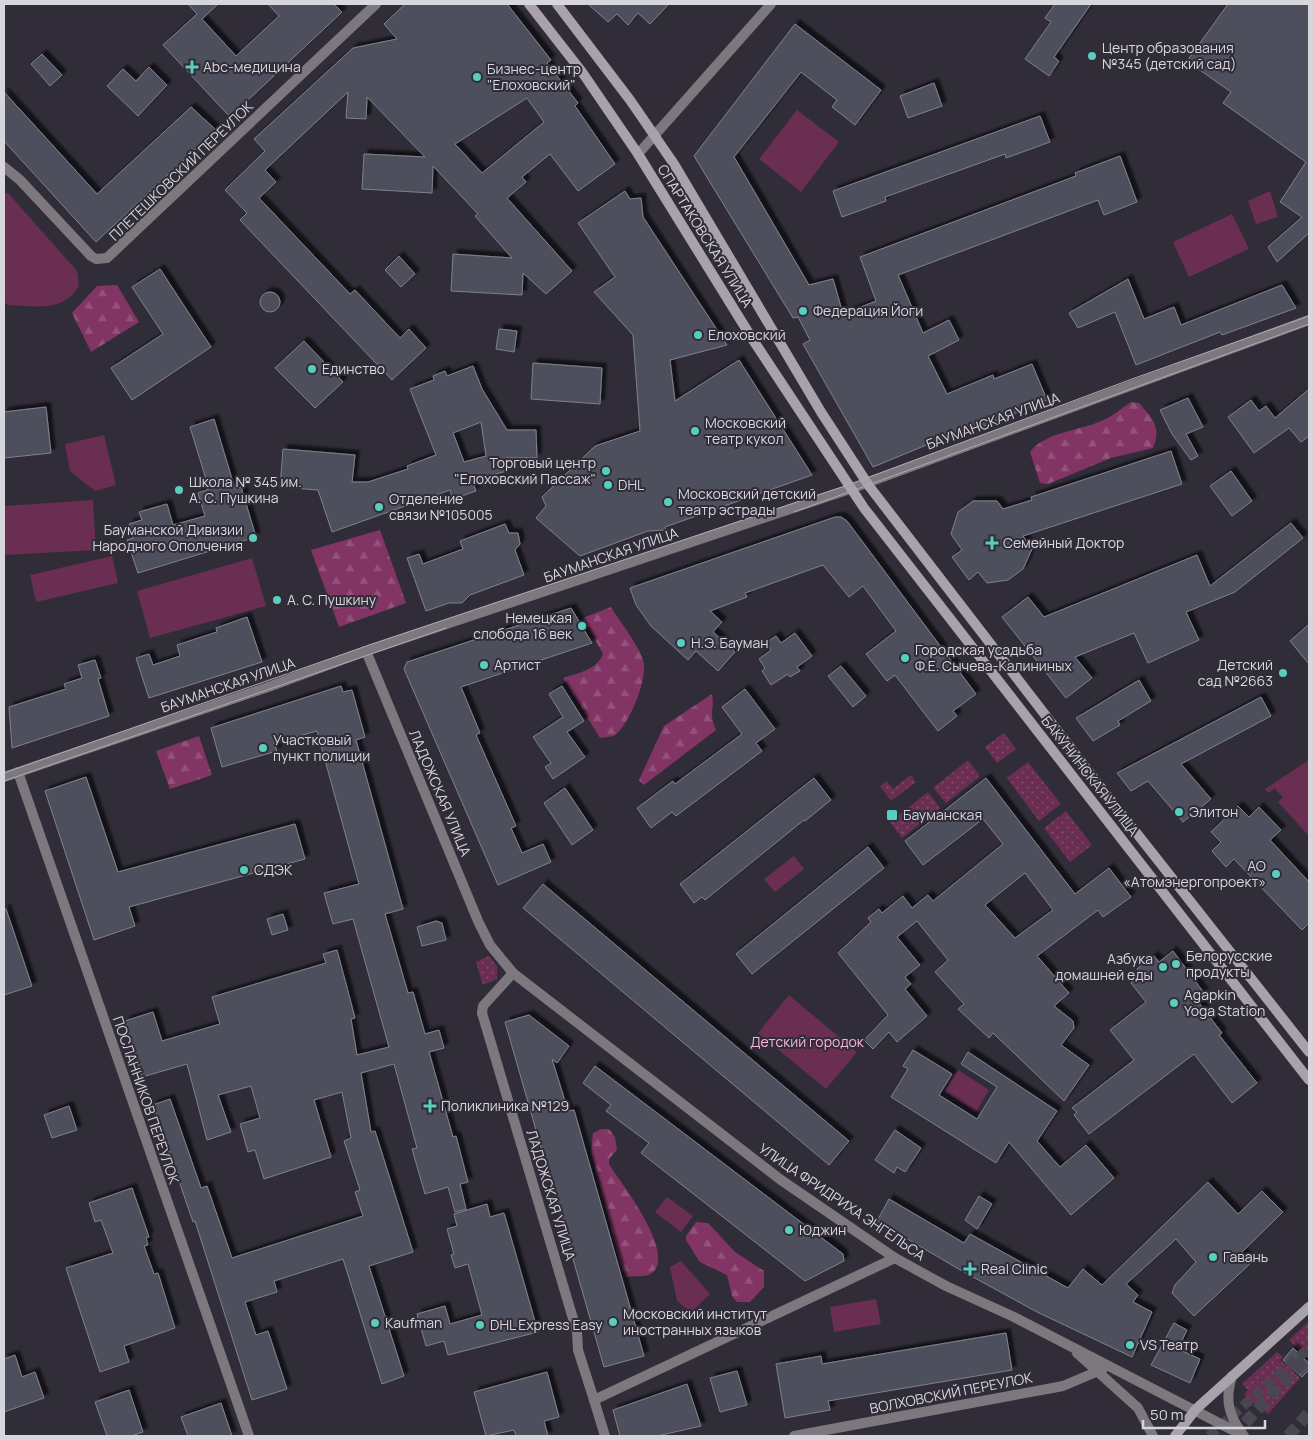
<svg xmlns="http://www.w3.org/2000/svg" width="1313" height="1440" viewBox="0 0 1313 1440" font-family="Manrope,sans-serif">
<defs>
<pattern id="grass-dots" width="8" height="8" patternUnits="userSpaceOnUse" patternTransform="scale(1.25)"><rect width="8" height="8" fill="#6a2e53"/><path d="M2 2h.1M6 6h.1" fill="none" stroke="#7f4c6b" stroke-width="1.8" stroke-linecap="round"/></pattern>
<pattern id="forest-firs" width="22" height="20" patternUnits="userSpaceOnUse" patternTransform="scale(1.25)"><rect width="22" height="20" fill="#823565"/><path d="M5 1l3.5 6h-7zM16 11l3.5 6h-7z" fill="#93527b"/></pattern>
<filter id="shadow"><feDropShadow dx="4.5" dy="-4.5" stdDeviation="1" flood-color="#0009"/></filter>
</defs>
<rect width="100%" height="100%" fill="#302d38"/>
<g fill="url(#grass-dots)">
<polygon points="1004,733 1016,749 997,763 985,747"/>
<polygon points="968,760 980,776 946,803 933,788"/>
<polygon points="1028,762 1061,804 1039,821 1007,778"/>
<polygon points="911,775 916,782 891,801 880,786 887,781 893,789"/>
<polygon points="928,792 940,808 902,838 890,822"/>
<polygon points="1066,811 1092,845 1070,862 1044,828"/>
<polygon points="489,956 497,966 497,979 483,985 476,962"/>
<polygon points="1309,1321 1309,1360 1289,1340"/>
<polygon points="1277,1352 1283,1357 1280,1360 1300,1378 1268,1414 1244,1395 1248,1390 1242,1384"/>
</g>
<g fill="url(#forest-firs)">
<polygon points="117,285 139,322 91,352 72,313 97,286"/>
<path d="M1131,402l8,1c13,15 23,24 14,45l-42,10 -63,26 -8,-1 -10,-31c15,-20 49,-21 71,-31 11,-4 21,-13 30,-19z"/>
<polygon points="380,530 406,603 339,627 311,550"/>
<path d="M611,607c9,15 27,37 32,53 6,17 -14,65 -28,75 -3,2 -10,2 -15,3l-37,-60c15,-5 34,-8 40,-24l-20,-36z"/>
<path d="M712,694c3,16 -4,18 4,36l-72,55 -5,-5 25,-54z"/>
<polygon points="199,736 212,775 170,789 156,751"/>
<path d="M601,1129h8l6,8 2,13 -8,9v5c11,18 68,89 43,109 -7,5 -17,2 -26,4l-5,-11 -30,-113 2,-20z"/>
<polygon points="696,1222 708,1223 735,1252 764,1271 764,1287 750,1302 737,1302 732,1296 727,1275 700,1262 686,1240 686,1236"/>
</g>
<g fill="#6a2e53">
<polygon points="797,110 839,142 801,192 759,159"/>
<polygon points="1270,191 1278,217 1256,224 1248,201"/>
<path d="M4,193h4l69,78 2,15c-17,27 -44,20 -71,19l-4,-3z"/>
<polygon points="1232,214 1249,249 1189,277 1173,242"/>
<polygon points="104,435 116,485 95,491 70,471 65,444"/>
<polygon points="93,500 96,550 4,555 4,506"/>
<polygon points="112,556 118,583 36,602 30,575"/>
<polygon points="252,558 266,606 150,638 137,591"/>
<polygon points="1309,760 1309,836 1278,802 1283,797 1274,788 1269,793 1265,789"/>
<polygon points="794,856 804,869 775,892 764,879"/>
<polygon points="789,995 857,1052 826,1089 758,1033"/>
<polygon points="958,1070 989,1090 976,1112 945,1092"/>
<polygon points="667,1197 693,1216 681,1232 655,1212"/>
<polygon points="681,1261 710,1294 691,1312 677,1301 670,1267"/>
<polygon points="876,1299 881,1324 834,1332 830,1307"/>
</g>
<g fill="#4e505c" stroke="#7e818e" fill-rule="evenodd" filter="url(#shadow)">
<polygon points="188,4 218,4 202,19 236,56 279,16 268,4 334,4 342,12 230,117 163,45 197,14"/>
<path d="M405,4h102l44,56 -4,3 31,40 -3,3 40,58 -37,27 -28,-37 -28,23 4,5 -19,16 65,73 -26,23 -23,-21 -1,22 -71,-4 2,-37 59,4 -37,-42 3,-2 -45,-48 -1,27 -70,-4 2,-35 61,3 -58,-60 -1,22 -20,-1 2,-26 -83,78 11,12 -17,16 91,96 5,-4 45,48 9,-9 17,19 -34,32 -152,-160 7,-7 -22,-23 40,-39 -11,-12 99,-91 44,-9 -13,-15zM527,98l17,24 -62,51 -27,-29z"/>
<polygon points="588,4 669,4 650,24 638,13 628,25 617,14 608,22"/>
<polygon points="1055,4 1091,4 1054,57 1059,61 1049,76 1025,59 1051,22 1045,18"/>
<polygon points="1228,4 1309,4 1309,233 1277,262 1268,247 1302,217 1280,202 1306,162 1223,103 1231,92 1187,61"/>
<polygon points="795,24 881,90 855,125 832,107 837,100 801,72 734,157 809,285 833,279 843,314 876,301 860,257 1076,176 1075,173 1120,156 1137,202 1104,215 1098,200 898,275 923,333 949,320 959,340 928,356 947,394 993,375 994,379 1032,364 1047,400 977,429 975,425 873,467 803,344 810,340 798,317 793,318 694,156"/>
<polygon points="42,54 62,75 50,86 31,64"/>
<polygon points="149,67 167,85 138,116 107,86 123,69 136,81"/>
<polygon points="934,83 942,106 908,118 900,96"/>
<polygon points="4,92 97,194 191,107 216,130 96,242 4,141"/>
<polygon points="1040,116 1050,142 1006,158 1005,154 885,197 886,201 842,217 833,191"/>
<polygon points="625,191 630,199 641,198 643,217 727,345 670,360 675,401 739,360 812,475 665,527 666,530 648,531 580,556 536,518 546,506 542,497 595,446 640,431 633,335 594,292 615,277 578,223"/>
<polygon points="399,256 415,274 401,287 385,270"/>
<polygon points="160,269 211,347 132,400 111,368 163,334 132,287"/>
<polygon points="1128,279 1144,319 1174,307 1181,325 1282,285 1296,308 1222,335 1220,332 1136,365 1115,312 1078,328 1069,313"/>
<circle cx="270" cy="302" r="10"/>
<polygon points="499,329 517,331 514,352 496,349"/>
<polygon points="304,341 343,382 315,408 275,368"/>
<polygon points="533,363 602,368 600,404 531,399"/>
<path d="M473,366l9,23 25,41h29l1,28h-31l1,13 -15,4 1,4 -20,4 3,8 -23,8 -3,-9 -118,42 -14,-42 -38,-3 3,-38 72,6 -3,27h16l40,-13 -1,-3 29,-11 -26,-66 24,-9 -1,-4 12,-5 2,5zM481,422l5,34 -22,6 -11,-29z"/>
<polygon points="1309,389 1309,436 1301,442 1289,428 1254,453 1228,417 1251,400 1259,411 1266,406 1275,418"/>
<polygon points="1188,398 1203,427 1186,434 1198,456 1191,460 1172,434 1160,410"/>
<polygon points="46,407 51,453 4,458 4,412"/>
<polygon points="214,419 235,489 241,487 256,537 138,573 127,540 133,538 129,524 142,520 139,512 167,504 173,525 205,516 198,493 209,489 190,427"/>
<polygon points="1171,451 1182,484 1023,536 1032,549 1023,569 1008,580 987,583 978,572 969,580 952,557 962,550 951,534 958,512 973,501 997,501 1003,509 1032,500 1031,497"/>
<polygon points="1231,471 1252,501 1232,516 1210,486"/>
<polygon points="835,517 841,517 847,521 976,694 953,711 957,716 938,731 895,675 887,681 866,654 896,631 863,586 849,597 823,565 745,593 747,597 710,611 722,622 713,632 735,652 718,671 696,651 688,660 651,626 636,605 630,588"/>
<polygon points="1291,523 1303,538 1235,592 1186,612 1199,640 1148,663 1134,633 1075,657 1092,678 1066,698 1002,617 1028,597 1044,617 1197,555 1210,586"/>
<polygon points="505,524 509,533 518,533 520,544 515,550 524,575 470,595 462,603 449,603 426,611 407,558 419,554 423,564 463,549 460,541"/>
<polygon points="571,608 592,643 461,687 480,733 476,735 516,826 511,828 522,853 543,844 551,862 498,885 404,669 407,662"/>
<polygon points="247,617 262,662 149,698 136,658 149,654 153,665 180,656 177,645 217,632 216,628"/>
<polygon points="1309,624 1309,664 1290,641"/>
<polygon points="795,633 812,656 797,667 800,671 790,677 788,674 771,685 762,671 765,668 759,659 771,650 766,643 776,636 781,643"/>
<polygon points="95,660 101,678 98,679 109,716 12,748 9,707 66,689 64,684 82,678 78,665"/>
<polygon points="841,666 866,696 853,707 828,676"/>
<polygon points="1139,680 1151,701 1118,721 1120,725 1093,741 1076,718"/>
<polygon points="341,686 343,692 352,690 365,737 356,740 403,909 385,914 408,993 413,992 425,1034 439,1030 444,1048 429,1052 453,1137 456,1136 468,1182 460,1184 466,1209 455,1212 448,1187 425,1194 412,1149 417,1148 394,1064 361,1073 371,1132 375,1131 413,1252 369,1266 404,1376 382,1384 343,1259 274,1281 277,1292 245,1302 256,1335 268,1331 287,1389 252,1400 195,1221 193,1222 153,1105 170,1099 201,1188 207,1186 232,1258 363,1216 355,1192 360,1190 344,1141 351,1138 342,1092 314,1100 331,1157 264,1179 255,1150 248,1152 240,1124 260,1118 251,1086 218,1095 231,1132 207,1140 187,1064 142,1077 125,1021 153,1012 162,1041 220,1024 212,997 326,963 323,954 337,950 355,1018 351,1019 357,1055 389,1047 353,919 333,924 324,893 359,884 317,731 274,743 277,751 222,767 211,728"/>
<polygon points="562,686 584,721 567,732 585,757 553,779 545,767 551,763 533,737 563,717 549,694"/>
<polygon points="745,689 775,729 756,743 762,751 676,816 672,812 651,828 637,808 673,781 675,784 742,734 722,707"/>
<polygon points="1261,697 1271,716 1181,764 1211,799 1183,822 1148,781 1131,791 1117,773"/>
<polygon points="86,777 118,872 295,824 305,859 129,907 135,926 94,940 45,791"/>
<polygon points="814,778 831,800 805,821 804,820 705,900 702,897 694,903 680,884"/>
<path d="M986,778l89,116 34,-26 22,29 -28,20 -5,-7 -61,46 32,37 -15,13 19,15 1,7 -13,17 28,20 -25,36 -71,-68 -4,5 -31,-29 6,-5 -29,-32 13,-12 -31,-39 -20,16 23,28 -15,12 6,7 -6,5 22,27 -30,26 -8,-10 -16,17 -9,-9 24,-25 -50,-62 33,-31 -3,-4 11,-9 3,4 21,-17 9,12 16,-13 5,6 70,-57 -20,-25 -60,46 -18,-24zM1025,873l28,37 -38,28 -30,-33z"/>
<polygon points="565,788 593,830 572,845 544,803"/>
<polygon points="1238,806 1249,817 1259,807 1281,830 1270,840 1309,882 1309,923 1302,930 1234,859 1226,867 1212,851 1221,842 1211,832"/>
<polygon points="868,847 884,868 752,974 736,954"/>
<polygon points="543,884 849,1141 829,1165 523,908"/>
<polygon points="4,909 6,909 32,986 4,995"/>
<polygon points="283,914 288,930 272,935 267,919"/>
<polygon points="436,921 442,923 446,940 422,946 417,927"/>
<polygon points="1173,951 1204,993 1196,999 1222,1033 1219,1035 1257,1083 1232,1103 1194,1054 1089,1134 1074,1115 1077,1112 1072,1108 1134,1060 1110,1030 1146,1002 1131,983 1142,975 1137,969 1154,956 1159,962"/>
<polygon points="529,1015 569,1046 557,1063 552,1059 568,1111 574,1110 644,1356 604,1367 505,1022"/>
<polygon points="913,1050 952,1074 939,1095 977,1119 997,1087 961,1064 968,1052 1057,1111 1037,1141 1060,1167 1086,1145 1114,1178 1071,1215 1009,1142 996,1163 891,1097 908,1069 903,1066"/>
<polygon points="595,1066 843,1254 844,1261 805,1281 641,1153 649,1143 606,1111 611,1105 583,1083"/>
<polygon points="69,1106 77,1130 52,1138 44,1115"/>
<polygon points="895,1130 921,1148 905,1172 897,1167 894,1173 875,1160"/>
<polygon points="1208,1182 1238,1214 1262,1191 1283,1212 1242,1252 1252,1262 1194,1316 1172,1293 1175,1285 1196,1262 1176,1239 1126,1284 1138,1295 1133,1302 1152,1312 1132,1357 1037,1312 962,1271 877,1221 889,1199 964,1243 970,1234 1068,1288 1083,1269 1102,1285"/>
<polygon points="132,1188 149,1237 146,1238 148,1245 144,1246 154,1274 158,1273 175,1328 124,1346 129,1362 100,1372 66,1268 113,1253 101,1220 95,1222 89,1203"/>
<polygon points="979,1196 992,1204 977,1229 965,1220"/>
<polygon points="487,1204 490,1217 504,1213 538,1332 448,1355 444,1341 426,1346 417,1314 445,1306 450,1324 482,1315 468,1264 455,1268 451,1255 454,1254 447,1229 457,1226 454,1214"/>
<polygon points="1174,1323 1187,1330 1178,1349 1200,1359 1190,1383 1151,1365"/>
<polygon points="1006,1333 1012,1370 828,1401 830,1410 785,1418 776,1364 821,1356 822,1364"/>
<polygon points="1293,1348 1309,1363 1309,1370 1302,1377 1283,1360"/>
<polygon points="15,1355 22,1377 35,1372 44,1398 4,1412 4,1359"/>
<polygon points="737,1371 747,1405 720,1412 710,1378"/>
<polygon points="547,1372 559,1417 544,1421 548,1436 516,1436 514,1430 486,1436 474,1392"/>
<polygon points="687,1384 701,1426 657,1436 620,1436 613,1410"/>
<polygon points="129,1390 143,1432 131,1436 107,1436 95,1402"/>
<polygon points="221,1403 232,1436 188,1436 181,1417"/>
</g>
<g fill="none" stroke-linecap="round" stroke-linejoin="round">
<polyline stroke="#494651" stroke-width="10" stroke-dasharray="10 5" stroke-linecap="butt" points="1209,1436 1309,1348"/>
<g stroke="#494651" stroke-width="12" stroke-dasharray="12 6" stroke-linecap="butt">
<polyline points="1233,1436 1309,1354"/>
<polyline points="1288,1436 1309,1413"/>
</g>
<polyline stroke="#7d787d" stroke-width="10" points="482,1013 577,1332 578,1350"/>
<g stroke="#7d787d" stroke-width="10">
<polyline points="4,167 20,180 91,256 96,259 107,258 376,4"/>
<polyline points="366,651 850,489 1309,320"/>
<polyline points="18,772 249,1436"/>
<polyline points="482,1013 483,1006 513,973"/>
<polyline points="578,1350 594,1400"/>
<polyline points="794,1436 1063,1386 1103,1369"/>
</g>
<g stroke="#7d787d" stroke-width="10">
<polyline points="638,154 771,4"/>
<polyline points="4,777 268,687 366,651 478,921 490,945 513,973 781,1180 895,1258 946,1286 1014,1317 1244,1436"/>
<polyline points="1077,1353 1138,1408 1153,1436"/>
<path d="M1232,1376c-7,22 -4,39 10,57"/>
<polyline points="605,1436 594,1400 895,1258"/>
</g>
<g stroke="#a9a2aa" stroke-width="10">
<polyline points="529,4 582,72 638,154 753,340 864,508 1309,1080"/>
<polyline points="557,4 630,100 674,164 821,412 869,486 1116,807 1309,1052"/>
<polyline points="1175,1436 1196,1409 1309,1307"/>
</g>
<g stroke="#acaab2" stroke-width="1">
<polyline points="794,512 1309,324"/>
<polyline points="4,773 372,644 848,485 1132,379 1309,316"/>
<polyline points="4,781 446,628"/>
</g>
</g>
<g fill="#59cebe" stroke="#302d38" stroke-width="2">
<circle cx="1092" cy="56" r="5"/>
<path d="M189.5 59.5h5v5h5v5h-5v5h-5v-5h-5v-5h5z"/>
<circle cx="477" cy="77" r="5"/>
<circle cx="803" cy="311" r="5"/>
<circle cx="698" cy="335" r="5"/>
<circle cx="312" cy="369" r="5"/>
<circle cx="695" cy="431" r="5"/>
<circle cx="606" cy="471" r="5"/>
<circle cx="608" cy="485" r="5"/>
<circle cx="179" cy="490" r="5"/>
<circle cx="668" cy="502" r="5"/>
<circle cx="379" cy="507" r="5"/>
<circle cx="253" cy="538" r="5"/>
<path d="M989.5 535.5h5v5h5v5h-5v5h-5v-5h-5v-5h5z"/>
<circle cx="277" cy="600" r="5"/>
<circle cx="582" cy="626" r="5"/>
<circle cx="681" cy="643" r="5"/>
<circle cx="905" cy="658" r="5"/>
<circle cx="484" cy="665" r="5"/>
<circle cx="1283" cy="673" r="5"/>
<circle cx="263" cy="748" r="5"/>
<circle cx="1179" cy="812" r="5"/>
<rect x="886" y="809" width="12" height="12" rx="2.5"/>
<circle cx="244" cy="870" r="5"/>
<circle cx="1276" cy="874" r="5"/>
<circle cx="1176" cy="964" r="5"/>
<circle cx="1163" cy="967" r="5"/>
<circle cx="1174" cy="1003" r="5"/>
<path d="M427.5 1098.5h5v5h5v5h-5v5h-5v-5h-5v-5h5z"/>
<circle cx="789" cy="1230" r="5"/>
<circle cx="1213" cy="1257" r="5"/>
<path d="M967.5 1261.5h5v5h5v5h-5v5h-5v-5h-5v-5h5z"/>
<circle cx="613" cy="1322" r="5"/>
<circle cx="375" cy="1323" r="5"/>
<circle cx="480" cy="1325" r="5"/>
<circle cx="1130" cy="1345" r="5"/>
</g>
<g text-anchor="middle" stroke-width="4" stroke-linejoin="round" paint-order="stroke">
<g font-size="14" fill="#d8d6dd" stroke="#302d38" text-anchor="start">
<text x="1102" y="53">Центр образования<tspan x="1102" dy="16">№345 (детский сад)</tspan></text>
<text x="203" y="72">Abc-медицина</text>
<text x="487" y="74">Бизнес-центр<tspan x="487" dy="16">"Елоховский"</tspan></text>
<text x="813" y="316">Федерация Йоги</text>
<text x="708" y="340">Елоховский</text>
<text x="322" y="374">Единство</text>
<text x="705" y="428">Московский<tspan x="705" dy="16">театр кукол</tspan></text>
<text x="596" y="468" text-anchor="end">Торговый центр<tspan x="596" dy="16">"Елоховский Пассаж"</tspan></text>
<text x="189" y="487">Школа № 345 им.<tspan x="189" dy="16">А. С. Пушкина</tspan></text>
<text x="618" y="490">DHL</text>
<text x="678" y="499">Московский детский<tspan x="678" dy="16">театр эстрады</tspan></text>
<text x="389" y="504">Отделение<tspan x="389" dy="16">связи №105005</tspan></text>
<text x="243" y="535" text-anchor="end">Бауманской Дивизии<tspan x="243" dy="16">Народного Ополчения</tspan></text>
<text x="1003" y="548">Семейный Доктор</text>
<text x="287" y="605">А. С. Пушкину</text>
<text x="572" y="623" text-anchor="end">Немецкая<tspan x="572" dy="16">слобода 16 век</tspan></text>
<text x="691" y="648">Н.Э. Бауман</text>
<text x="915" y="655">Городская усадьба<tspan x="915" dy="16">Ф.Е. Сычева-Калининых</tspan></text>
<text x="494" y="670">Артист</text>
<text x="1273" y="670" text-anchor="end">Детский<tspan x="1273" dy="16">сад №2663</tspan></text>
<text x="273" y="745">Участковый<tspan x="273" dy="16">пункт полиции</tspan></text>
<text x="1189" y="817">Элитон</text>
<text x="903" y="820">Бауманская</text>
<text x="1266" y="871" text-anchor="end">АО<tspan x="1266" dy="16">«Атомэнергопроект»</tspan></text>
<text x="254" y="875">СДЭК</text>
<text x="1186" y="961">Белорусские<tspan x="1186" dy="16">продукты</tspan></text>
<text x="1153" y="964" text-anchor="end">Азбука<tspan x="1153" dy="16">домашней еды</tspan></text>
<text x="1184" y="1000">Agapkin<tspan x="1184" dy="16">Yoga Station</tspan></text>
<text x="441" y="1111">Поликлиника №129</text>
<text x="799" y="1235">Юджин</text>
<text x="1223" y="1262">Гавань</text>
<text x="981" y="1274">Real Clinic</text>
<text x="623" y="1319">Московский институт<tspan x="623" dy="16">иностранных языков</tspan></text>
<text x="385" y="1328">Kaufman</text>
<text x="490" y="1330">DHL Express Easy</text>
<text x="1140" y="1350">VS Театр</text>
</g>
<g font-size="14" fill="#d8d6dd" stroke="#302d38">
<text transform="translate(181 171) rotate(-44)" y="5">ПЛЕТЕШКОВСКИЙ ПЕРЕУЛОК</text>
<text transform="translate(705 236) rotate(58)" y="5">СПАРТАКОВСКАЯ УЛИЦА</text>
<text transform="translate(993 421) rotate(-20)" y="5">БАУМАНСКАЯ УЛИЦА</text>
<text transform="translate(611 555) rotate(-19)" y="5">БАУМАНСКАЯ УЛИЦА</text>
<text transform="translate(228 685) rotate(-19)" y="5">БАУМАНСКАЯ УЛИЦА</text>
<text transform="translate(1090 776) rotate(52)" y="5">БАКУНИНСКАЯ УЛИЦА</text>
<text transform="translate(440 793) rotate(67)" y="5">ЛАДОЖСКАЯ УЛИЦА</text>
<text transform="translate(146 1100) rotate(71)" y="5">ПОСЛАННИКОВ ПЕРЕУЛОК</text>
<text transform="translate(551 1195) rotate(73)" y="5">ЛАДОЖСКАЯ УЛИЦА</text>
<text transform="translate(842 1202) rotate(34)" y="5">УЛИЦА ФРИДРИХА ЭНГЕЛЬСА</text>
<text transform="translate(951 1393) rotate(-11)" y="5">ВОЛХОВСКИЙ ПЕРЕУЛОК</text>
</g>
<g font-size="14" fill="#f9b5da" stroke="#302d38">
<text x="807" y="1047">Детский городок</text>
</g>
</g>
<rect width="1313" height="1440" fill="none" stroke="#d8d6dd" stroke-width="10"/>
<path d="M1143 1420v8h122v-8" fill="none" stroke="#d8d6dd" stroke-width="2.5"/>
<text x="1150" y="1420" font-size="15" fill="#d8d6dd" stroke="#302d38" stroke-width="4" paint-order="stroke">50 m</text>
</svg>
